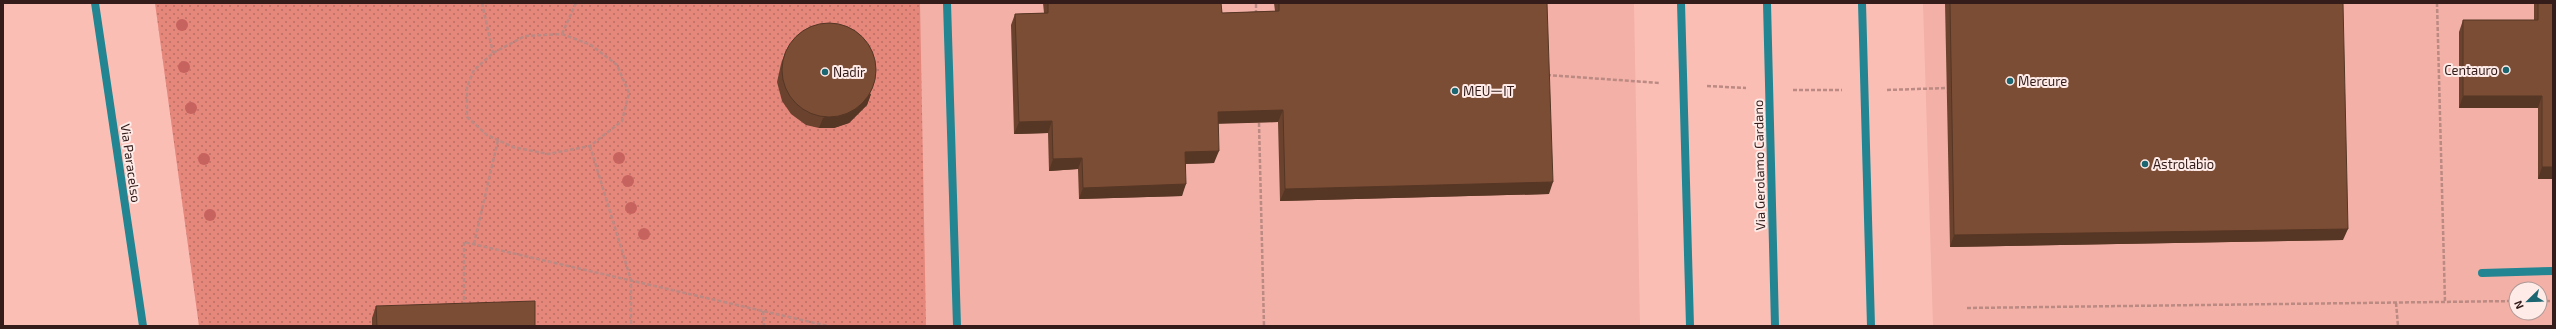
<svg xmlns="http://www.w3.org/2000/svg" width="2556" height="329" viewBox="0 0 2556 329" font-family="'Exo 2','Noto Sans JP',sans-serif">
<defs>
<pattern id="park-dots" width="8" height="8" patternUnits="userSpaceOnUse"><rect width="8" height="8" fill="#e6877c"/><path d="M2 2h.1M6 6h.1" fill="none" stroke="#bb6e65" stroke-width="1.8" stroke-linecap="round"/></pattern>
</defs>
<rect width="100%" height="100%" fill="#fbbeb5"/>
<g fill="#f3b0a7" fill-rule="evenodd">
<polygon points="155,3 1634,3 1640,326 199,326"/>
<path d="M1923,3h630v323h-620zM2516,289h24v24h-24z"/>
</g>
<polygon fill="url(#park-dots)" points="155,3 920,3 926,326 531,326 372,318 372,326 199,326"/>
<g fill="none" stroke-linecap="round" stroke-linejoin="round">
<g stroke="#bb8a83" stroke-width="2.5" stroke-dasharray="4 2" stroke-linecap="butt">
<polyline points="482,3 493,53"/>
<polyline points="2437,3 2445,302"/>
<polyline points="1256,14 1256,3"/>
<polygon points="562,34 591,45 617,65 629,93 622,121 590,146 548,154 513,147 487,135 467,117 467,87 474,70 493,53 525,36"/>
<polyline points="562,34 576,3"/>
<polyline points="1547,75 1660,83"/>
<polyline points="1707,86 1746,88"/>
<polyline points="1793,90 1842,90"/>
<polyline points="1887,90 1947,88"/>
<polyline points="1259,123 1264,326"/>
<polyline points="590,146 631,280 631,326"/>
<polyline points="474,244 498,140"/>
<polyline points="2540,301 2553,301"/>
<polyline points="2396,303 2398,326"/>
<polyline points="464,306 464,242 828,326"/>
<polyline points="1967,308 2516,301"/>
<polyline points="763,311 764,326"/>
</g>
<g stroke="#228591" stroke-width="8">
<polyline points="947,3 957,326"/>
<polyline points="1681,3 1690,326"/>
<polyline points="1862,3 1871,326"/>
<polyline points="2482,273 2553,271"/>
</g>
<g stroke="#228591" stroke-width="8">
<polyline points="95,3 143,326"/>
<polyline points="1767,3 1775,326"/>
</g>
</g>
<g fill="#c7635f">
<circle cx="182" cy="25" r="6"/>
<circle cx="184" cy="67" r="6"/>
<circle cx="191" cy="108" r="6"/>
<circle cx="619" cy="158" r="6"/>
<circle cx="204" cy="159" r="6"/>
<circle cx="628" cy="181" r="6"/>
<circle cx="631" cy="208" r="6"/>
<circle cx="210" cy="215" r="6"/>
<circle cx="644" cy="234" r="6"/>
</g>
<g fill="#6a422e">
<polygon points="1043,3 1221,3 1222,13 1275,11 1274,3 1547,3 1549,194 1280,201 1278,122 1218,123 1214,163 1186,164 1182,196 1079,199 1078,169 1049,171 1048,133 1014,134 1011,25 1015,14 1044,13"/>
<polygon points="1945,3 2343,3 2343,240 1950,247"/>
<polygon points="2534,3 2553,3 2553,179 2538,179 2538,108 2459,108 2459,32 2463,20 2534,20"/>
<polygon points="785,53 871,94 867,105 849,123 834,128 819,128 806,125 791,114 782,101 777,82 781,64"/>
<polygon points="376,306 535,326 372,326 372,318"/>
</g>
<g fill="#563625">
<polygon points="871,94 867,105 849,123 834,128 819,128 823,118"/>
<polygon points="2463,96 2542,96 2538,108 2459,108"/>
<polygon points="1283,110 1278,122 1214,124 1218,112"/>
<polygon points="1052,121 1048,133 1014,134 1019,122"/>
<polygon points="1219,151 1214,163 1181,164 1185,152"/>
<polygon points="1082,158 1078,169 1049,171 1053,159"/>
<polygon points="2542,167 2553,167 2553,179 2538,179"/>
<polygon points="1553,182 1549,194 1280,201 1285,189"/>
<polygon points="1186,184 1182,196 1079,199 1083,188"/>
<polygon points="2348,229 2343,240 1950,247 1954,235"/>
</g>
<g fill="#7b4d35" stroke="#563625">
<polygon points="1048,3 1221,3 1222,13 1279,11 1279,3 1547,3 1553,182 1285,189 1283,110 1218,112 1219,151 1185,152 1186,184 1083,188 1082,158 1053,159 1052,121 1019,122 1015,14 1048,13"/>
<polygon points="1950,3 2343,3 2348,229 1954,235"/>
<polygon points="2538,3 2553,3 2553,167 2542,167 2542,96 2463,96 2463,20 2538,20"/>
<circle cx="829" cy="70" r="47"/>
<polygon points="535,301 535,326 377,326 376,306"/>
</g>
<g fill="#1b6670" stroke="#feebe8" stroke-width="1.5">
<circle cx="2506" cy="70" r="4"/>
<circle cx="825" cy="72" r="4"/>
<circle cx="2010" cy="81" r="4"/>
<circle cx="1455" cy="91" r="4"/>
<circle cx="2145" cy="164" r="4"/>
</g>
<g text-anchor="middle" stroke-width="4" stroke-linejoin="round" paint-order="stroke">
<g font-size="13" fill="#331c1a" stroke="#feebe8" text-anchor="start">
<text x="2498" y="75" text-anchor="end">Centauro</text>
<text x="833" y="77">Nadir</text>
<text x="2018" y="86">Mercure</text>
<text x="1463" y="96">MEUーIT</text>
<text x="2153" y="169">Astrolabio</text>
</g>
<g font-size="13" fill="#331c1a" stroke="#feebe8">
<text transform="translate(131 163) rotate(82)" y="5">Via Paracelso</text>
<text transform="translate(1759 165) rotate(-91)" y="5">Via Gerolamo Cardano</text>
</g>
</g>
<rect width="2556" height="329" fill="none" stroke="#331c1a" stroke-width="8"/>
<g transform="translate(2528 301) rotate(247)"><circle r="19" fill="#feebe8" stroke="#ad9896"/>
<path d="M0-3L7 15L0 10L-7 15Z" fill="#1b6670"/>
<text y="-6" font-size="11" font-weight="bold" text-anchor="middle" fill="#331c1a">N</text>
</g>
</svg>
